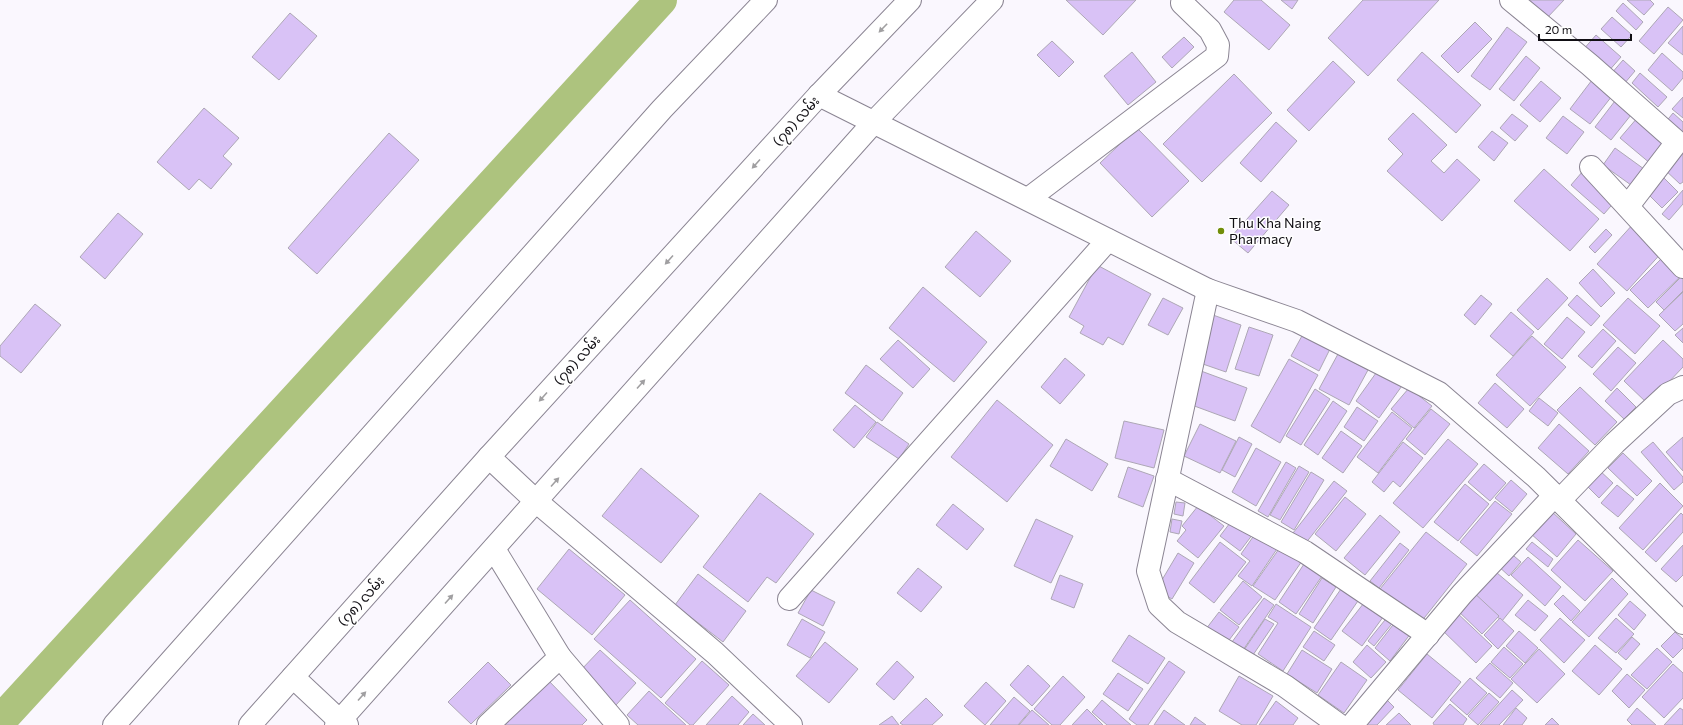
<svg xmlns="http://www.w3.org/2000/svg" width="1683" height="725" viewBox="0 0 1683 725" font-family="Commissioner,'Noto Sans Myanmar',sans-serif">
<rect width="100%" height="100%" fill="#faf7fe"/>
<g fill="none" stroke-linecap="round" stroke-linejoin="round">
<polyline stroke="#adc37e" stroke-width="32" points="0,721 661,0"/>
</g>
<g fill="#d9c2f6" stroke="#ada7b5">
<polygon points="1066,0 1136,0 1103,35"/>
<polygon points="1234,0 1261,0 1290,25 1269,50 1224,12"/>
<polygon points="1281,0 1298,0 1292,9"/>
<polygon points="1363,0 1439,0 1368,76 1328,38"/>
<polygon points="1525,0 1564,0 1546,19"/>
<polygon points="1627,0 1650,0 1654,4 1644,15"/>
<polygon points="1623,3 1643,22 1636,30 1616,11"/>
<polygon points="1668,7 1683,20 1654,54 1639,41"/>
<polygon points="290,13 317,36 279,80 252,57"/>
<polygon points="1612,17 1632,35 1621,47 1601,29"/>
<polygon points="1475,22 1492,39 1458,73 1441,56"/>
<polygon points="1683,26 1683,55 1668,43"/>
<polygon points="1507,27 1527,42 1490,90 1471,76"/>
<polygon points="1596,35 1621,57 1607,73 1582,51"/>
<polygon points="1184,37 1194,47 1172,68 1162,57"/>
<polygon points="1052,41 1074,62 1059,77 1037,55"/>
<polygon points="1132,52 1156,82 1128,105 1104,76"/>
<polygon points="1422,52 1481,105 1456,133 1397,80"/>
<polygon points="1662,53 1683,72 1683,78 1672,91 1648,70"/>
<polygon points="1526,56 1540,68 1514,101 1499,89"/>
<polygon points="1623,60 1635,71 1624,84 1611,74"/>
<polygon points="1333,61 1355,82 1309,131 1287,110"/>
<polygon points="1640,73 1667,97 1658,107 1632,83"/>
<polygon points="1234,74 1272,113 1202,182 1163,144"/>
<polygon points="1592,80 1612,96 1590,124 1570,109"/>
<polygon points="1541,81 1561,98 1540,122 1520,105"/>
<polygon points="1618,97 1635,110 1611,140 1595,127"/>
<polygon points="1683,97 1683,118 1672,109"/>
<polygon points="204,108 239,138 223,156 232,164 211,189 199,179 189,190 157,162"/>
<polygon points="1413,113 1447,145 1431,161 1444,173 1457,159 1480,180 1442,221 1387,171 1403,154 1388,139"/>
<polygon points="1673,113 1683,122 1683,138 1665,123"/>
<polygon points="1512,114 1528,126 1515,141 1500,128"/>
<polygon points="1563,116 1584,132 1567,154 1546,138"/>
<polygon points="1638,117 1669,143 1651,164 1620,138"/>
<polygon points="1276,122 1297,141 1261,182 1240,163"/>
<polygon points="1137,128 1189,181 1152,217 1100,163"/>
<polygon points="1492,131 1508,143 1494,161 1478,147"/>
<polygon points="389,133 419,160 317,274 288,248"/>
<polygon points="1615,148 1644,169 1631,185 1603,165"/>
<polygon points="1683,150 1683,182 1680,184 1663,168"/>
<polygon points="1544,169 1599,219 1570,251 1514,201"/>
<polygon points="1583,171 1617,199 1604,214 1571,185"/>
<polygon points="1663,177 1678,192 1662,208 1647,193"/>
<polygon points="1683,190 1683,204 1669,220 1662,214"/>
<polygon points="1272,191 1289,205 1248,253 1230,238"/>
<polygon points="118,213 143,234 105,279 80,257"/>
<polygon points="1634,223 1664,250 1627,291 1597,264"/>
<polygon points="1606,229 1612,235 1595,253 1589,247"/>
<polygon points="976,231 1011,261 980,297 945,267"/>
<polygon points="1665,255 1683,274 1648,308 1630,290"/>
<polygon points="1097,265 1151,294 1123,345 1108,337 1103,345 1080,333 1084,326 1069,317"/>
<polygon points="1593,269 1615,293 1601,307 1579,283"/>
<polygon points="1681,277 1683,279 1683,291 1664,310 1656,302"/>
<polygon points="1547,278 1568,298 1538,330 1517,310"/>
<polygon points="923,287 987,342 954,382 889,328"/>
<polygon points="1683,292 1683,324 1675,331 1659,315"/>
<polygon points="1481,295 1492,304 1475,325 1464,315"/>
<polygon points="1577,295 1600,316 1591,326 1568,305"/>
<polygon points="1163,298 1183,308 1168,335 1148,325"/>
<polygon points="1628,298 1660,326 1635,354 1603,325"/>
<polygon points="35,304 61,325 21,373 0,356 0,346"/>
<polygon points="1511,312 1534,332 1513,356 1490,336"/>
<polygon points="1213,315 1241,325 1226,372 1197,362"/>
<polygon points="1567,317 1585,332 1562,359 1544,344"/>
<polygon points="1249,327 1273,335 1259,376 1235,369"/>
<polygon points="1683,328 1683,343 1675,335"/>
<polygon points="1603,329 1616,341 1592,368 1578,356"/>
<polygon points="1303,334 1330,349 1319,371 1291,356"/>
<polygon points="1532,336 1566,367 1530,406 1496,375"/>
<polygon points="898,340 930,369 913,388 880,359"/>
<polygon points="1663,340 1683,359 1683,367 1648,404 1624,381"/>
<polygon points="1618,347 1636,363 1611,391 1593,374"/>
<polygon points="1338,354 1368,370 1349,405 1319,389"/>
<polygon points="1065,358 1085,375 1060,404 1041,387"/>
<polygon points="1289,359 1318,375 1280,443 1251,426"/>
<polygon points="866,365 903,393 882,421 845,393"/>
<polygon points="1381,366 1404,383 1379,418 1356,401"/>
<polygon points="1201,371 1247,388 1235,421 1189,404"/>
<polygon points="1495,383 1524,409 1507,428 1478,403"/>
<polygon points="1580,387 1617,422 1595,445 1557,410"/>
<polygon points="1409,388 1432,406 1414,428 1391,409"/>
<polygon points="1617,388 1636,407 1624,419 1605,401"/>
<polygon points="1315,389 1330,399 1301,445 1286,436"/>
<polygon points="1539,398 1558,413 1548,426 1529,411"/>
<polygon points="997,400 1053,445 1007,502 951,457"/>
<polygon points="1333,401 1347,411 1318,455 1304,445"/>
<polygon points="855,405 876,422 854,448 833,430"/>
<polygon points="1357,407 1378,421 1364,441 1344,427"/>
<polygon points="1431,409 1450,424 1425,455 1406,439"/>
<polygon points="1392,412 1412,428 1378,473 1357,457"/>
<polygon points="1124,421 1164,430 1154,468 1115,458"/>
<polygon points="877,422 909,444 899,459 866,437"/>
<polygon points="1200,424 1236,441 1220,473 1184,456"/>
<polygon points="1559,424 1589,451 1568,474 1538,448"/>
<polygon points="1341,431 1362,446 1343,473 1322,458"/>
<polygon points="1239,437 1252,444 1235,477 1222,470"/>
<polygon points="1683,437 1683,471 1666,452"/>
<polygon points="1066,439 1108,464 1092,491 1050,466"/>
<polygon points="1448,439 1478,464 1423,528 1393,503"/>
<polygon points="1403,442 1423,458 1400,487 1393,481 1384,492 1372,482"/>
<polygon points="1653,442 1683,477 1683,482 1674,490 1641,452"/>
<polygon points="1256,448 1281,462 1256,506 1232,492"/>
<polygon points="1623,453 1652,481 1637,496 1608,468"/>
<polygon points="1286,462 1296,468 1268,517 1258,511"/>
<polygon points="1484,464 1506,483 1490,501 1468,482"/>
<polygon points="1299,466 1309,472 1280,520 1270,515"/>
<polygon points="1128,467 1154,476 1143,507 1118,497"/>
<polygon points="641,468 699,516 661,563 602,516"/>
<polygon points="1598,469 1613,483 1599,498 1585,484"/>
<polygon points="1311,472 1324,480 1294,530 1281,522"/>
<polygon points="1511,480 1527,494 1512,512 1495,498"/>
<polygon points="1334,481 1347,491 1305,544 1293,533"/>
<polygon points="1660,483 1683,506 1643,550 1619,528"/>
<polygon points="1465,484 1489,504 1458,541 1434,522"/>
<polygon points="1617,485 1634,499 1618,517 1601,503"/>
<polygon points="760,493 814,534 776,583 767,577 748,602 703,567"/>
<polygon points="1345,497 1366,514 1336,551 1315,534"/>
<polygon points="1495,501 1512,514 1477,556 1460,542"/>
<polygon points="1176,502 1185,503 1183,516 1174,514"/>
<polygon points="953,504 984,529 967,550 936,525"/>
<polygon points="1198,506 1224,526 1198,558 1177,541 1186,530 1182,526"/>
<polygon points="1550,510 1576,534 1557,557 1530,533"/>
<polygon points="1681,513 1683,515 1683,532 1656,562 1645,552"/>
<polygon points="1380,515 1400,532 1365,575 1344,558"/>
<polygon points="1036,519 1073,536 1051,583 1014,566"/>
<polygon points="1172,519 1182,521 1179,534 1170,532"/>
<polygon points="1233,519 1253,534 1240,551 1220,536"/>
<polygon points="1426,532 1467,564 1421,622 1380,589"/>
<polygon points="1255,534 1279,546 1252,586 1238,576 1250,561 1241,554"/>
<polygon points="1578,540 1613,571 1585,601 1551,570"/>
<polygon points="1220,542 1246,562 1214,603 1189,583"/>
<polygon points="1532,542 1553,559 1548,567 1526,549"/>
<polygon points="1400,543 1409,550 1379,588 1370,581"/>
<polygon points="1683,545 1683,575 1676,582 1661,569"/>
<polygon points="1281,546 1302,561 1275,600 1253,586"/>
<polygon points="569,549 625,595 592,635 537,589"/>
<polygon points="1508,551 1521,562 1509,576 1496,564"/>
<polygon points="1178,553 1194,563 1172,599 1156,590"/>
<polygon points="1528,557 1561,587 1545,606 1511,575"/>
<polygon points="1304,564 1322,576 1296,614 1279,602"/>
<polygon points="1490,567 1523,595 1502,621 1468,592"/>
<polygon points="918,568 942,587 921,612 897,593"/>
<polygon points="698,574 746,611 723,642 675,605"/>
<polygon points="1060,575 1083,584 1074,608 1051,599"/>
<polygon points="1322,578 1336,587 1313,623 1299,614"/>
<polygon points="1612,578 1628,594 1589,637 1572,622"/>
<polygon points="1243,581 1262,597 1239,625 1220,610"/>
<polygon points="1343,586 1360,598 1331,640 1314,628"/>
<polygon points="811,590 835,602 823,626 798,613"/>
<polygon points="1471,590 1499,616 1482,634 1455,608"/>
<polygon points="1563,595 1580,611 1571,621 1554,604"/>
<polygon points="1264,598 1274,605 1243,650 1232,642"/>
<polygon points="1367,599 1386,613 1362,646 1342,631"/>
<polygon points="630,600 696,659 661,698 594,639"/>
<polygon points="1528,600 1548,616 1535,631 1515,615"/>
<polygon points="1630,601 1646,615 1634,630 1618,615"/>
<polygon points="1276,604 1311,627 1283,671 1258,654 1278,623 1268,617"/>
<polygon points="1454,610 1492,646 1476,663 1439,627"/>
<polygon points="1219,612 1239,627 1226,644 1206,629"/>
<polygon points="1389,615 1395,620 1374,646 1368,641"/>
<polygon points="1500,618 1514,631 1498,649 1484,635"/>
<polygon points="1560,618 1585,640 1564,663 1540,640"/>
<polygon points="1616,618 1634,634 1616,653 1598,638"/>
<polygon points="802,619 825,632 810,658 787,645"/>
<polygon points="1265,619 1274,624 1253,655 1244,650"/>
<polygon points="1396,621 1411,633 1390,661 1375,648"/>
<polygon points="1314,631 1335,645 1324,661 1303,647"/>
<polygon points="1519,631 1538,648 1525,663 1506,646"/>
<polygon points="1675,632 1683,639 1683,648 1673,658 1661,646"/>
<polygon points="1129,635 1165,658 1148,684 1112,661"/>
<polygon points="1632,637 1640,644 1626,660 1618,653"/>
<polygon points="825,642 858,669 829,703 796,676"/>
<polygon points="1367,645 1386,662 1371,678 1353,662"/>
<polygon points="1595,645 1622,669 1599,695 1572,671"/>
<polygon points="1504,647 1523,664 1510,678 1491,662"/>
<polygon points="1657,648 1672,662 1647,689 1631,675"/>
<polygon points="1539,649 1565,674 1537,703 1511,679"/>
<polygon points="600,650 636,683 616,705 580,671"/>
<polygon points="1302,650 1332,669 1317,693 1287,674"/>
<polygon points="1427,654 1461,682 1432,718 1398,690"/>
<polygon points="702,661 729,685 693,725 690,725 665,703"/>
<polygon points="897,661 914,677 894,700 876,684"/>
<polygon points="1169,661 1185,672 1148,725 1137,725 1129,719"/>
<polygon points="488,662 511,685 471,724 448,702"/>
<polygon points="1341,662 1367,680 1344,713 1318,695"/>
<polygon points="1490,663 1513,683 1500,698 1476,678"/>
<polygon points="1673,664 1683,673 1683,698 1664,718 1642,697"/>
<polygon points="1028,665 1050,686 1032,706 1010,685"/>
<polygon points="1118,673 1143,689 1128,711 1103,694"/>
<polygon points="1627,674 1645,690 1629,708 1612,691"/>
<polygon points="1063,676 1085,697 1060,725 1052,725 1034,709"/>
<polygon points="1239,676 1273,696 1256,725 1242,725 1219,711"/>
<polygon points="546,678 587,720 582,725 497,725"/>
<polygon points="1470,678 1487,693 1467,715 1450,700"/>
<polygon points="986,682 1006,701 985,725 964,706"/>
<polygon points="1512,690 1523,700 1499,725 1480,725"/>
<polygon points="649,691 686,725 638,725 627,715"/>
<polygon points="1489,693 1499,702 1478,725 1468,716"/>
<polygon points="732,696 749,712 738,725 706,725"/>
<polygon points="1383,696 1394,707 1377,725 1361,725"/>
<polygon points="1014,697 1030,711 1018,725 990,725"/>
<polygon points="926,698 943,715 932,725 903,725 900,723"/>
<polygon points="1102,700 1131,725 1107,725 1092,712"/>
<polygon points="1276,701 1298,718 1293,725 1259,725"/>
<polygon points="1450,704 1467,719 1463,725 1434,725 1433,723"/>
<polygon points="1516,708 1527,718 1522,725 1503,725"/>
<polygon points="1637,708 1656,725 1632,725 1627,720"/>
<polygon points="1680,708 1683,710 1683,725 1664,725"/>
<polygon points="1087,709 1103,725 1072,725"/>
<polygon points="1032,710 1049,725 1019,725"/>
<polygon points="1164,710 1185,725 1154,725"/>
<polygon points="1399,713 1411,725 1386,725"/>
<polygon points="753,714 765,725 743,725"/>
<polygon points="892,716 899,725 879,725"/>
<polygon points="1195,717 1206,725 1190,725"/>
<polygon points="1552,718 1559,725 1545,725"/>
</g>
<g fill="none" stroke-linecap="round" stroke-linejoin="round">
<defs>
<g id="minor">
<polyline points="1511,0 1590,65 1677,142 1628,206"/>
<polyline points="819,95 1208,290 1297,321 1439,393 1536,477 1683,623"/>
<polyline points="1591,167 1683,267"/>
<polyline points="1028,199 1217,56 1218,45 1210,30 1182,3"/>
<polyline points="1208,290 1148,571 1159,605 1177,622 1285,686 1339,725"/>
<polyline points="489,457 537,502 715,653 791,725"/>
<polyline points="1167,479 1305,552 1428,635"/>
<polyline points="1560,500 1615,443 1668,394 1683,387"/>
<polyline points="789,599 1108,240"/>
<polyline points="560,657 618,725"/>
<polyline points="293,677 340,721 347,725"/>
<polyline points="114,725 662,109 766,0"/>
<polyline points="488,725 560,657 494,549"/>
<polyline points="1352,725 1462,594 1555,495"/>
</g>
<g id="major">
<polyline points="250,725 489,457 819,95 910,0"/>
<polyline points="336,725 874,122 992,0"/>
</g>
</defs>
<use href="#minor" stroke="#8b8593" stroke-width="24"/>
<use href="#major" stroke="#8b8593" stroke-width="24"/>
<use href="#minor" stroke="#fff" stroke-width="22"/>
<use href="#major" stroke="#fff" stroke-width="22"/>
</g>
<defs><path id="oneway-solid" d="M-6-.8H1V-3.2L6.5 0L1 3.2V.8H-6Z"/></defs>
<g fill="#a09fa1">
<use href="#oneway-solid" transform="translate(883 28) rotate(134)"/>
<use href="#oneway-solid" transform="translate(756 164) rotate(132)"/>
<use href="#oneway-solid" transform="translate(669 260) rotate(132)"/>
<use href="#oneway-solid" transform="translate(641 384) rotate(-48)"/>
<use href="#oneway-solid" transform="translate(543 397) rotate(132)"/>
<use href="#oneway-solid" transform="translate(555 482) rotate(-48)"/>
<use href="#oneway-solid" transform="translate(449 599) rotate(-48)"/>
<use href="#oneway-solid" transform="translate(362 696) rotate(-48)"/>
</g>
<circle fill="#718d09" stroke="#fff" stroke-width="1.5" cx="1221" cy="231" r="4"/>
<g text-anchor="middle" stroke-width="3" stroke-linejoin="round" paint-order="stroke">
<g font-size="14" fill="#110f14" stroke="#fff">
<text transform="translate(796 121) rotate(-48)" y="5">(၇၈) လမ်း</text>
<text transform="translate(577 360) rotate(-48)" y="5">(၇၈) လမ်း</text>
<text transform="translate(361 601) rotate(-48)" y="5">(၇၈) လမ်း</text>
</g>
<g font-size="14" fill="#110f14" stroke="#fff" text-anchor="start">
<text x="1229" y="228">Thu Kha Naing<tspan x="1229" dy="16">Pharmacy</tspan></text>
</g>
</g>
<path d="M1539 34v6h92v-6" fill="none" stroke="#110f14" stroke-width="2"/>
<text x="1545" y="34" font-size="12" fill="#110f14" stroke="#ffffff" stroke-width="3" paint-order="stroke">20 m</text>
</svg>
